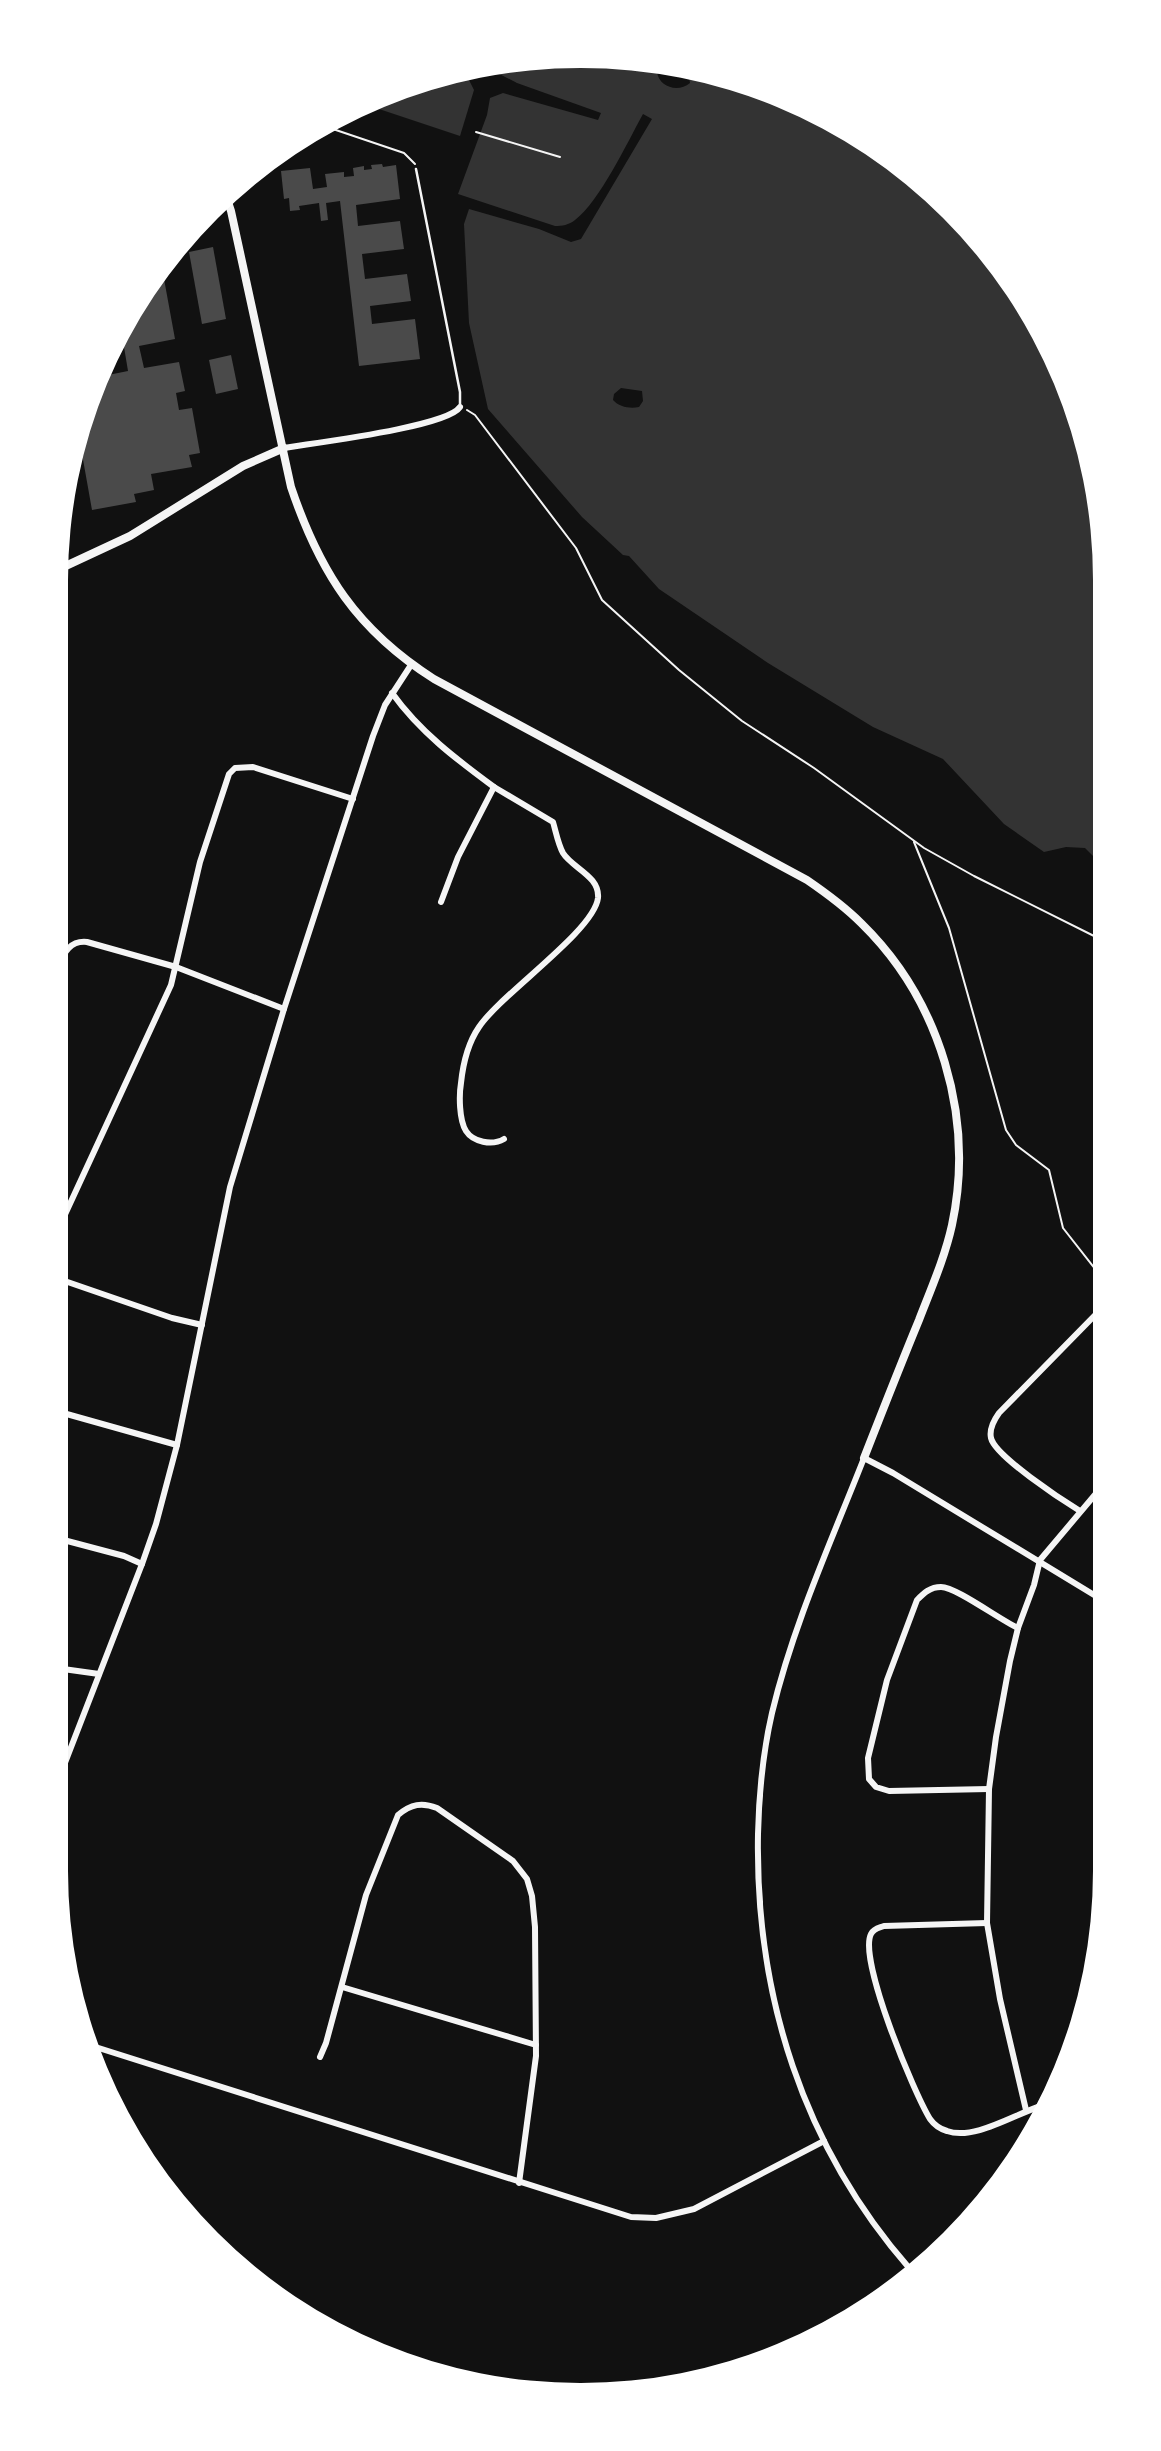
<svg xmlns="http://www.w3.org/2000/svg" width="1161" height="2451" viewBox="0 0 1161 2451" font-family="'DejaVu Sans',sans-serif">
<rect width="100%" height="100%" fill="#111"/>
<g fill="#333" fill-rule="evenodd">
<path d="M580,56l102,10 99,30 118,68 97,97 69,118 35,133 2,353 -17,-17 -19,-1 -22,5 -40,-28 -61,-65 -70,-32 -105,-64 -109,-74 -30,-33 -6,-1 -41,-38 -94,-108 -19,-86 -5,-99 5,-15 70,20 32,13 10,-3 71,-120 -9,-5c-16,29 -43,87 -68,106 -6,5 -13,6 -20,6l-97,-32 29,-79 3,-17 13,-5 95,27 3,-7 -84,-30 -33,-17zM662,67h16l10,5 2,11c-12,10 -31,4 -33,-11zM621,388l21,3 1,10 -4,6c-9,2 -20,0 -26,-7l1,-6z"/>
<polygon points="454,73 469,80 474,90 460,136 364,104 379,96"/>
</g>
<g fill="#4a4a4a">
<polygon points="382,164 383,167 396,165 400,199 356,205 358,226 400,221 404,249 362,254 365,279 407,274 411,301 370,306 372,324 415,319 420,359 359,366 340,201 326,203 328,220 321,221 319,203 299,206 300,210 290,211 289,198 284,199 281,171 310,168 313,189 327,187 325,174 344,172 344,177 354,176 353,168 364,166 364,170 372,169 371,165"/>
<polygon points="213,247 226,319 202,324 189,252"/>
<polygon points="162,268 175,339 139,346 144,368 179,362 185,391 176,393 179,410 192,408 200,453 189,455 192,467 151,474 154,490 134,494 136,502 92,510 79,437 98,377 128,371 124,347 113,349 144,289"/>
<polygon points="231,355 238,389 216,394 209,360"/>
<polygon points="64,509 68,534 60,536 63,510"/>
</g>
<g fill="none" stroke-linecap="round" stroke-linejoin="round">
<g stroke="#f5f5f5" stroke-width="2">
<polyline points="324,126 404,153 415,164"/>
<polyline points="476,132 560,157"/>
<polyline points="467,410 475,415 576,548 602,600 679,670 742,721 814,768 924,848 974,876 1102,940"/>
<polyline points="914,842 949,928 1006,1130 1016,1145 1049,1170 1063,1228 1103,1279"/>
</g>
<polyline stroke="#f5f5f5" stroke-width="2.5" points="416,169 460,392 460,406"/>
<g stroke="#f5f5f5" stroke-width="6">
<path d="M284,448c29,-5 163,-21 176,-41"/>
<path d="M392,693c28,39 64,66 102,94l-36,70 -17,45"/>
<path d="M494,787l59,35c3,10 5,22 10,31 9,15 37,23 35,45 -4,33 -97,96 -119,129 -11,16 -16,37 -18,56 -2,12 -2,37 5,48 7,11 26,15 38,8"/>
<path d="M56,970c7,-14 12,-30 31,-28l89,25 108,42"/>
<polyline points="56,1234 171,985 200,862 229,774 235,768 253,767 353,799"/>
<polyline points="56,1278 172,1318 202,1325"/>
<polyline points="56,1411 177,1445"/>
<path d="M1080,1511c-18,-11 -85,-55 -89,-73 -2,-9 3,-18 8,-25l104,-106"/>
<polyline points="56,1538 124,1556 142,1564"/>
<polyline points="56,1668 99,1674"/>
<polyline points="56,1786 142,1564 156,1524 177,1445 230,1187 284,1009 373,736 385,705 411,665"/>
<path d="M989,1789l-100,2 -13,-4 -7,-8 -1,-21 19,-78 30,-80c7,-7 13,-13 24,-13 15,0 59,33 77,41"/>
<path d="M987,1923l-103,3c-5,2 -10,2 -13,8 -13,25 43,159 59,185 5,7 10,10 17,12 28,10 69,-18 97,-26"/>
<polyline points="342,1987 536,2045"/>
<polyline points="86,2044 631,2217 656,2218 694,2209 824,2141"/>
<path d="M320,2057l6,-14 40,-148 32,-80c13,-11 24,-13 39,-7l76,53 14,18 5,17 3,31 1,129 -17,127"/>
<polyline points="1026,2110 1000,1999 987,1923 989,1789 996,1737 1010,1661 1018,1628 1034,1585 1040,1560 1104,1484"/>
<path d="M910,2269c-107,-122 -155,-274 -152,-435 1,-41 5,-82 14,-121 21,-88 59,-171 92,-255l29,15 211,128"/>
</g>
<g stroke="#f5f5f5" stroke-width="8">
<path d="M226,196l5,15 60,276c29,86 66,143 143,192l373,201c19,13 38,27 54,43 79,77 114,194 91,302 -7,32 -21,64 -33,95 -19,46 -37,92 -55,138"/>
<polyline points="57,570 130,536 243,466 284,448"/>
</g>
</g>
<path d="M0 0H1161V2451H0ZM580 68H581A512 512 0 0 1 1093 580V1871A512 512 0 0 1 581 2383H580A512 512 0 0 1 68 1871V580A512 512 0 0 1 580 68Z" fill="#fff" fill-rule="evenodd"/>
</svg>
